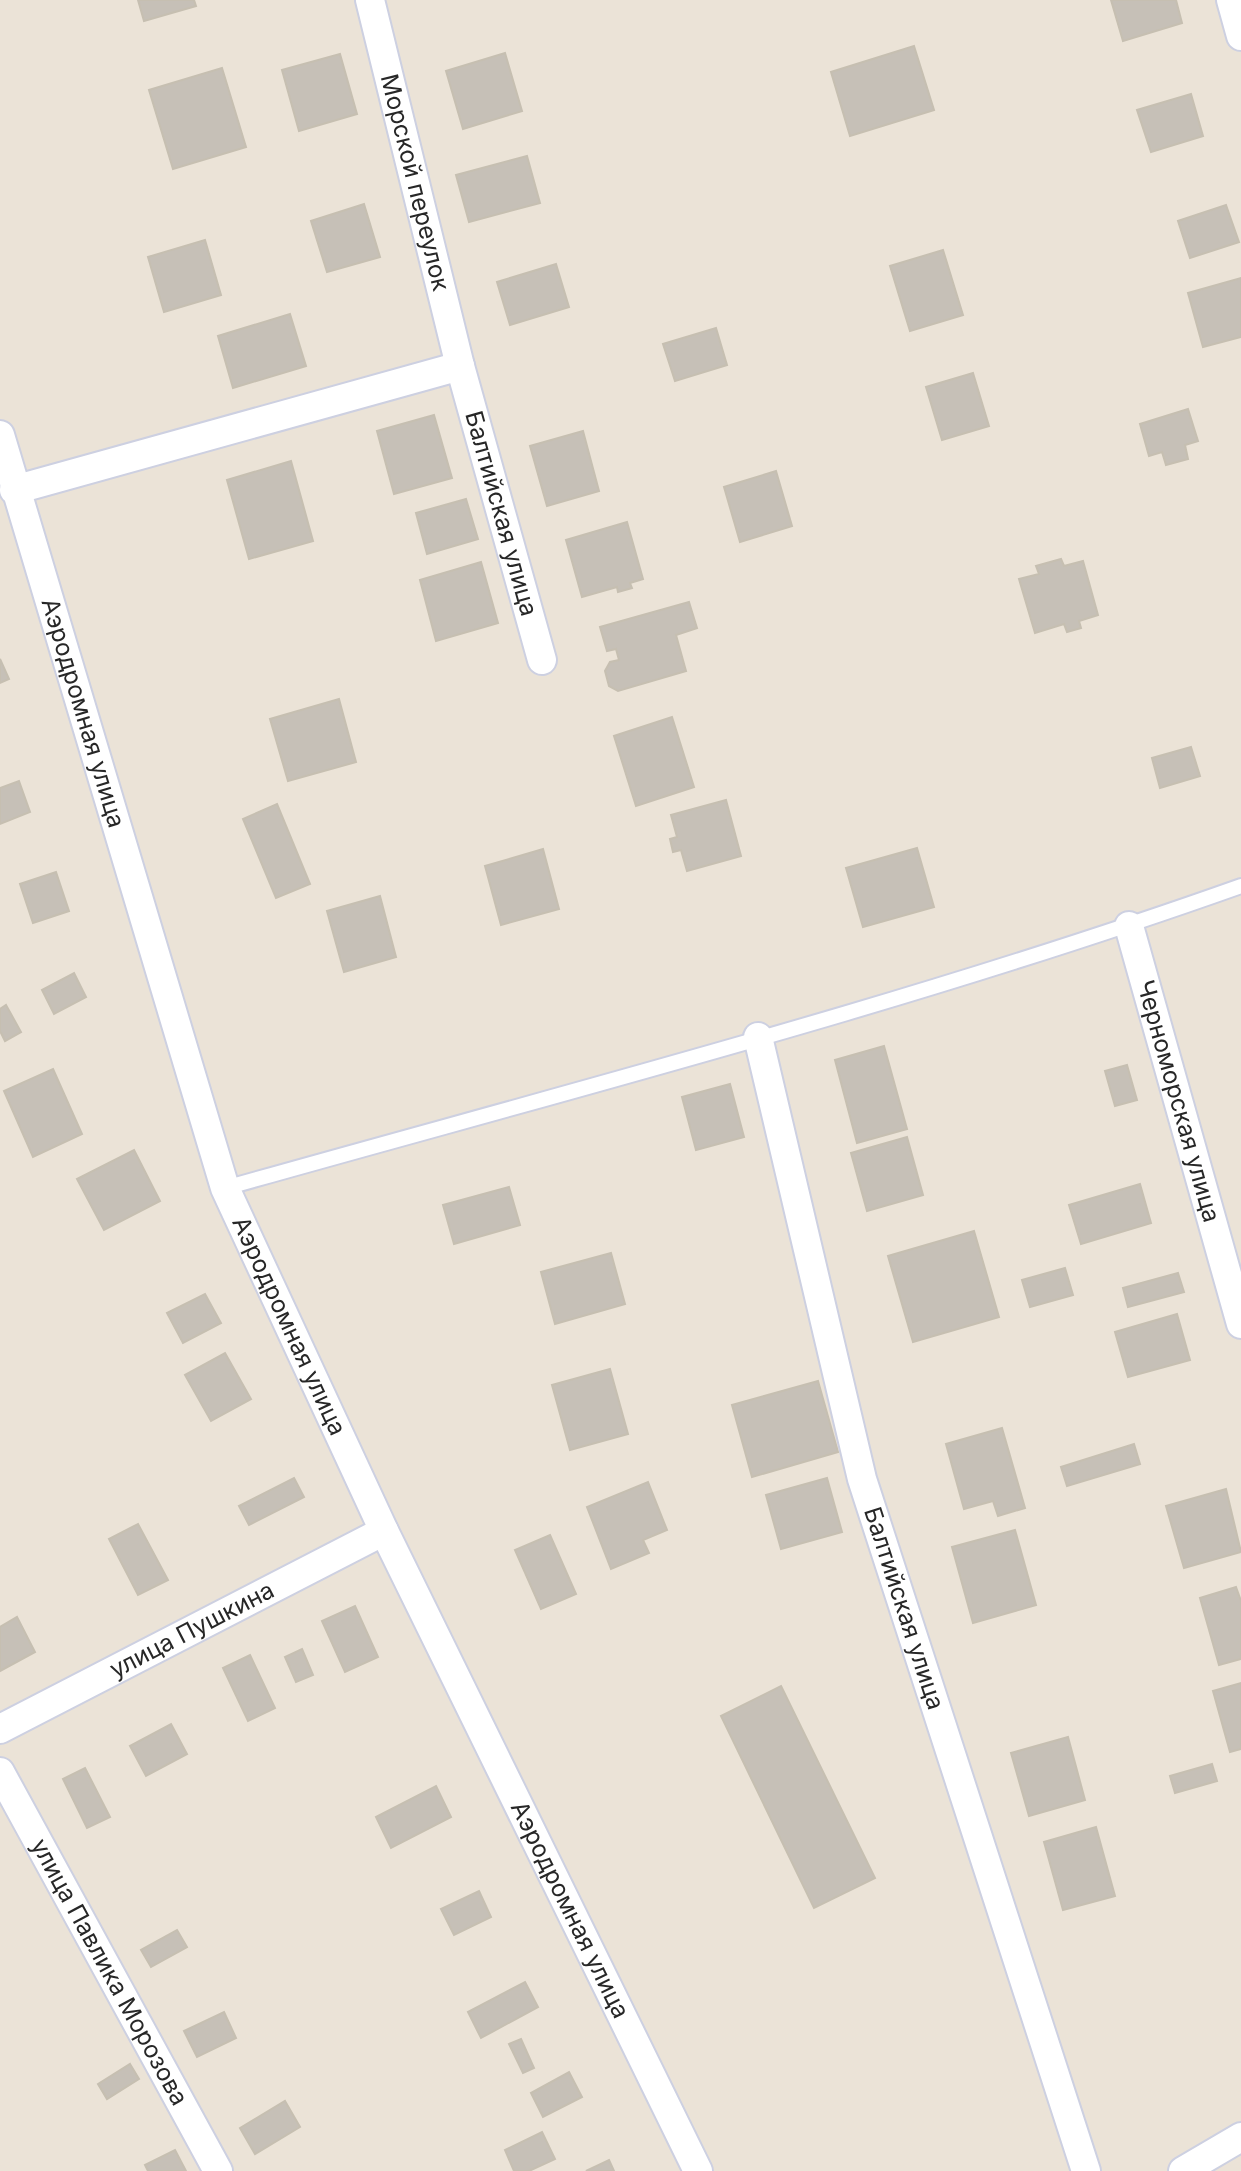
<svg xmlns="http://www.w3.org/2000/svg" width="1241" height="2171" viewBox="0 0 1241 2171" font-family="Inter,sans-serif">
<rect width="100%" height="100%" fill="#ebe3d7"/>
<g fill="#c6c0b7" stroke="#c6bfb1" stroke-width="2">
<polygon points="138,0 194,0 196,6 144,21"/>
<polygon points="1111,0 1176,0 1182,23 1123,41"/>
<polygon points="914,46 934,110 850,136 831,72"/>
<polygon points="505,53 522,111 463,129 446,71"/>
<polygon points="340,54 357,114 299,131 282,70"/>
<polygon points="222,68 246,147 173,169 149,90"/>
<polygon points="1191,94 1203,136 1151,152 1137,110"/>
<polygon points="527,156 540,203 469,222 456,175"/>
<polygon points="364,204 380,257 327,272 311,221"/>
<polygon points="1226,205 1239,242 1190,258 1178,221"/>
<polygon points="205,240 221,295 164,312 148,257"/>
<polygon points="943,250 963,315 910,331 890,266"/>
<polygon points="556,264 569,307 510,325 497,282"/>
<polygon points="1241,278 1241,337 1203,347 1188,293"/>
<polygon points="290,314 306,366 233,388 218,336"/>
<polygon points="716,328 727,365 675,381 663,344"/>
<polygon points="973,373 989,426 942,440 926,387"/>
<polygon points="1188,409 1198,441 1185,445 1188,459 1166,465 1162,452 1149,456 1140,424"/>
<polygon points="434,415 452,478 394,494 377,431"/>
<polygon points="583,431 599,491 547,506 530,446"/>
<polygon points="291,461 313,541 249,559 227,480"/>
<polygon points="776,471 792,526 740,542 724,487"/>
<polygon points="466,499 478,539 427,554 416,513"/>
<polygon points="627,522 643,579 630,583 632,588 618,592 617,587 582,597 566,540"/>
<polygon points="1061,559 1064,566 1083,561 1098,615 1079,621 1081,628 1067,632 1064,624 1035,633 1019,579 1039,574 1036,566"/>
<polygon points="481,562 498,623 436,641 420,580"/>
<polygon points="689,602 697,628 676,635 686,671 618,691 609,686 605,671 610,662 619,660 616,649 607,651 600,627"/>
<polygon points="0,659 9,679 0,683"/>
<polygon points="339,699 356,762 288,781 270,719"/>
<polygon points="672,717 694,787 636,806 614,736"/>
<polygon points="1191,747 1200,776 1160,788 1152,758"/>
<polygon points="19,781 30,812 0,824 0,788"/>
<polygon points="726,800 741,856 687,871 681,850 673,852 670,839 677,837 671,815"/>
<polygon points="277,804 310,884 276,898 243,819"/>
<polygon points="917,848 934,907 863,927 846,868"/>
<polygon points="543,849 559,909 501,925 485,866"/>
<polygon points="56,872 69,911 33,923 20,884"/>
<polygon points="380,896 396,957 344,972 327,911"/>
<polygon points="74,973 86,997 54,1014 42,990"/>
<polygon points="6,1005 21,1032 5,1041 0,1031 0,1009"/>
<polygon points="884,1046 907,1129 857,1143 835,1060"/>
<polygon points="1127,1065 1137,1100 1115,1106 1105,1071"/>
<polygon points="53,1069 82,1134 33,1157 4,1091"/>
<polygon points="730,1084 744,1137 696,1150 682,1097"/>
<polygon points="907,1137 923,1195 867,1211 851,1153"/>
<polygon points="134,1150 160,1201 104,1230 77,1179"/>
<polygon points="1140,1184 1151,1223 1081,1244 1069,1205"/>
<polygon points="509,1187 520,1225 454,1244 443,1205"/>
<polygon points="974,1231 999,1317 913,1342 888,1256"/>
<polygon points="611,1253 625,1304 555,1324 541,1272"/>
<polygon points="1065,1268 1073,1295 1030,1307 1022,1280"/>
<polygon points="1178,1273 1184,1292 1128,1307 1123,1288"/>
<polygon points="205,1294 221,1323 183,1343 167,1313"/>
<polygon points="1177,1314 1190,1360 1128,1377 1115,1332"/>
<polygon points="225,1353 251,1399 211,1421 185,1375"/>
<polygon points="610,1369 628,1434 570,1450 552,1385"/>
<polygon points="818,1381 838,1452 752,1477 732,1405"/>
<polygon points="1002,1428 1025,1508 998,1516 993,1501 964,1509 946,1444"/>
<polygon points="1134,1444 1140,1464 1067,1486 1061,1467"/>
<polygon points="294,1478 304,1497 249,1525 239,1506"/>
<polygon points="827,1478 842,1532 781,1549 766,1495"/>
<polygon points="648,1482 667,1530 643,1540 649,1553 611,1569 587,1507"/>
<polygon points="1226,1489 1241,1552 1184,1568 1166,1506"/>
<polygon points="138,1524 168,1580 138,1595 109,1539"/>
<polygon points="1015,1530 1036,1605 973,1623 952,1547"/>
<polygon points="550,1535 576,1594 541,1609 515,1550"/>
<polygon points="1236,1587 1241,1601 1241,1659 1219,1665 1200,1598"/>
<polygon points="355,1606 378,1657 345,1672 322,1621"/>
<polygon points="17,1617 35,1652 0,1671 0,1627"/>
<polygon points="302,1649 313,1675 296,1682 285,1657"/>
<polygon points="250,1655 275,1708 248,1721 223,1668"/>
<polygon points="1241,1683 1241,1749 1230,1752 1213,1691"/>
<polygon points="781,1686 875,1878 814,1908 721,1716"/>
<polygon points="171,1724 187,1754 146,1776 130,1746"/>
<polygon points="1068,1737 1085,1800 1029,1816 1011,1753"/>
<polygon points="1212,1764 1217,1781 1175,1793 1170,1776"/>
<polygon points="85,1768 110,1817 87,1828 63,1779"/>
<polygon points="436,1786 451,1817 391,1848 376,1817"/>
<polygon points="1096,1827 1115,1896 1063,1910 1044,1842"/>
<polygon points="479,1891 491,1917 454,1935 441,1909"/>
<polygon points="177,1930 187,1947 151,1967 141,1950"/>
<polygon points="525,1982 538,2007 481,2038 468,2012"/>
<polygon points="224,2012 236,2038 197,2057 184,2031"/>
<polygon points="521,2039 534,2068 523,2073 509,2044"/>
<polygon points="130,2064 139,2079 107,2099 98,2084"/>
<polygon points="569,2072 582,2097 543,2117 531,2093"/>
<polygon points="285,2101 300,2127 255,2154 240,2128"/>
<polygon points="542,2132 555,2159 529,2171 514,2171 505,2150"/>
<polygon points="175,2150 186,2171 148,2171 145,2165"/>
<polygon points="609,2160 614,2171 586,2171"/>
</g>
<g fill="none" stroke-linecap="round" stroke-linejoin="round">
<defs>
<path id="service" d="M225,1188c340,-96 684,-184 1016,-302"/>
<g id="minor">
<path id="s1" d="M370,0l90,366 82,294"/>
<polyline points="1231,0 1241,36"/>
<path id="s2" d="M0,435l225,753 159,343 314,640"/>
<polyline points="14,490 460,366"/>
<path id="s3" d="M1129,926l112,398"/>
<path id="s4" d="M758,1037l104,442 224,692"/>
<path id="s5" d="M0,1729l384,-198"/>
<path id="s6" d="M0,1772l218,399"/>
<polyline points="1183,2171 1241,2137"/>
</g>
</defs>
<use href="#service" stroke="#cdd0e1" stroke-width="18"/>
<use href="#minor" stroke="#cdd0e1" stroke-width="32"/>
<use href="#service" stroke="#fff" stroke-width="14"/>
<use href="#minor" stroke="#fff" stroke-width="28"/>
</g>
<g text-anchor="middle" stroke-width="8" stroke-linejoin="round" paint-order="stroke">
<g font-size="24" fill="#272727" stroke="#fff">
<text dy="8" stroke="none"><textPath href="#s1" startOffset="188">Морской переулок</textPath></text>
<text dy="8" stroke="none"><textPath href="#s1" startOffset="530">Балтийская улица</textPath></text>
<text dy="8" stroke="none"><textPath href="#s2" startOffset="290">Аэродромная улица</textPath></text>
<text dy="8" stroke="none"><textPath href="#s3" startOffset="182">Черноморская улица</textPath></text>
<text dy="8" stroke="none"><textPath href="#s2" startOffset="938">Аэродромная улица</textPath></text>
<text dy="8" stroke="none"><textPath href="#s4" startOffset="590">Балтийская улица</textPath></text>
<text dy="8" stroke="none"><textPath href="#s5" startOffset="216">улица Пушкина</textPath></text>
<text dy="8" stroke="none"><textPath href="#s2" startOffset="1586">Аэродромная улица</textPath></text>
<text dy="8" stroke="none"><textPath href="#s6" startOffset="228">улица Павлика Морозова</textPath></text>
</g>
</g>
</svg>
